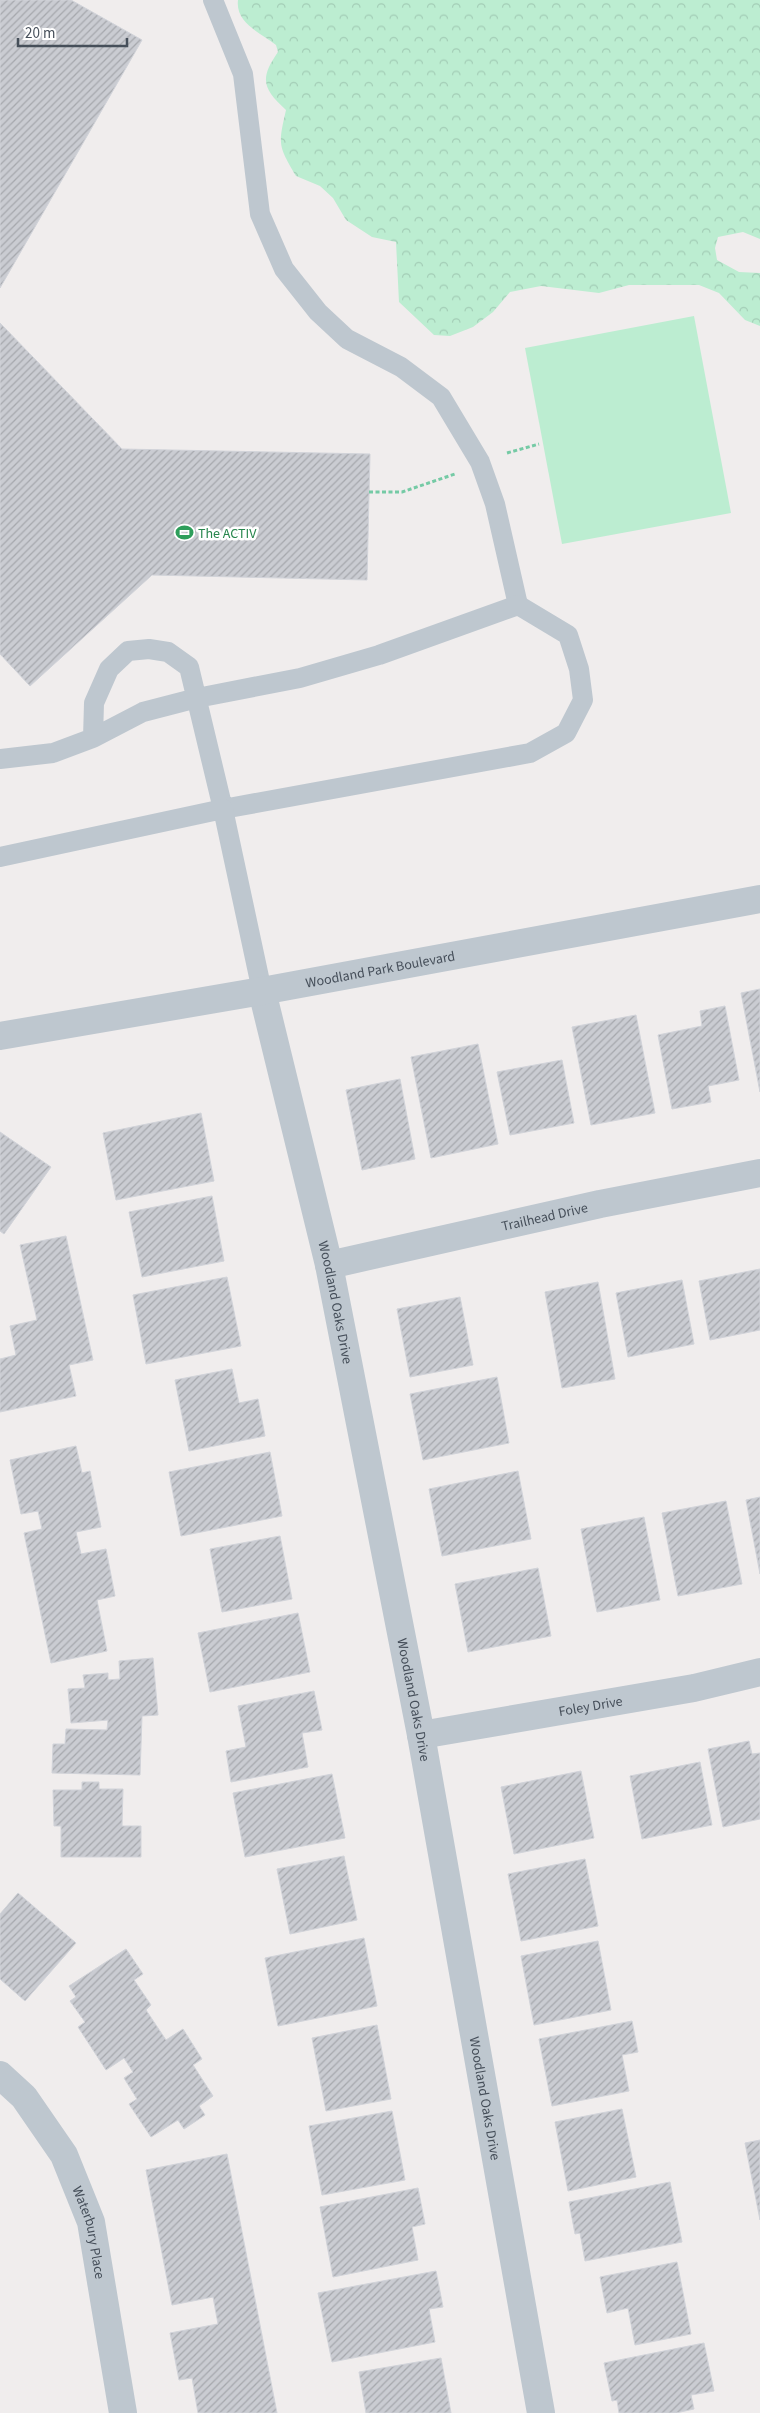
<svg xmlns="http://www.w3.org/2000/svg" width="760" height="2413" viewBox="0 0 760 2413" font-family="'Source Sans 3',sans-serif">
<defs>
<pattern id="forest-crowns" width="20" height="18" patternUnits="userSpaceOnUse" patternTransform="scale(1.25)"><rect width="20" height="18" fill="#bcedd1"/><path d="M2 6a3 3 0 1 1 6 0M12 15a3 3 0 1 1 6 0" fill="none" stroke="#a3cdb6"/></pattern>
<pattern id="building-hatch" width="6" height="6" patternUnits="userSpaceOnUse" patternTransform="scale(1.25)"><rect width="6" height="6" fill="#caccd2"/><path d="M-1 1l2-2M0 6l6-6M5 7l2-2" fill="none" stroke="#a6a8ad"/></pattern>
</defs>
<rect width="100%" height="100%" fill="#f0eded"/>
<path fill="url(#forest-crowns)" d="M238,0h522v239l-17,-7 -25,5 -3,11 2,12 22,12 21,1v53l-15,-6 -26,-27 -20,-8h-70l-30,8 -58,-7 -31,6 -17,20 -20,15 -23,9 -16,-1 -35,-33 -3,-60 -24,-5 -26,-17 -13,-22 -13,-12 -24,-10c-18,-31 -18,-31 -10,-66 -23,-21 -27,-31 -8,-58l-2,-7c-15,-12 -41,-22 -38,-45z"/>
<polygon fill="#bcedd1" points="694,316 731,513 562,544 525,348"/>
<g fill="url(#building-hatch)" stroke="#d1d3d9">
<polygon points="0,0 71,0 142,40 0,288"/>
<polygon points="0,323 122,449 370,454 367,580 152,575 30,686 0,654"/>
<polygon points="760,989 760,1092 741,993"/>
<polygon points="725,1006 739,1080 708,1086 711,1102 672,1109 658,1035 702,1026 700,1011"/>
<polygon points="636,1015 655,1113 591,1125 572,1027"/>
<polygon points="478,1044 498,1144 431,1158 411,1057"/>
<polygon points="562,1060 574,1123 510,1135 497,1072"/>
<polygon points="400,1079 415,1159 362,1170 346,1090"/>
<polygon points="201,1113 214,1181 116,1200 103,1133"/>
<polygon points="0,1132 51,1167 4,1234 0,1231"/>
<polygon points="212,1196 224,1261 142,1277 129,1212"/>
<polygon points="66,1236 93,1360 69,1365 76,1396 0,1412 0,1359 16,1355 10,1326 37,1320 20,1245"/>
<polygon points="760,1269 760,1330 710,1340 699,1281"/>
<polygon points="227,1277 241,1346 146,1364 133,1295"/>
<polygon points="682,1280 694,1344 628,1357 616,1293"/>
<polygon points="598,1282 615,1379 562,1388 545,1292"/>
<polygon points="460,1297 473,1365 410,1377 397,1309"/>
<polygon points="232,1369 239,1403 258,1399 265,1436 189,1451 175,1380"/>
<polygon points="497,1377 509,1443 423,1460 410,1394"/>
<polygon points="76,1446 82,1473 90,1471 101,1527 76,1532 81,1554 106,1549 115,1596 97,1600 107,1651 51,1663 24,1533 42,1529 38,1511 21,1514 10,1460"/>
<polygon points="270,1452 282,1516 181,1536 169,1472"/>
<polygon points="518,1471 531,1539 442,1556 429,1489"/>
<polygon points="760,1497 760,1574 746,1500"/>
<polygon points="726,1501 742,1584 678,1596 662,1513"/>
<polygon points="644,1517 660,1600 597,1612 581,1529"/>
<polygon points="280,1536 292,1599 222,1612 210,1549"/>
<polygon points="538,1568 551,1636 468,1652 455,1584"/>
<polygon points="298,1613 310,1672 210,1692 198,1633"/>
<polygon points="153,1658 158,1715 142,1716 140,1775 52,1773 53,1744 65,1744 66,1729 107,1730 108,1720 71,1723 68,1689 85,1688 83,1675 108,1673 108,1680 120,1679 119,1661"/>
<polygon points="314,1691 322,1730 302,1733 308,1767 231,1782 226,1751 246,1747 238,1706"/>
<polygon points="749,1741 752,1754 760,1753 760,1819 723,1827 708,1749"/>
<polygon points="700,1762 712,1825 642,1839 630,1776"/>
<polygon points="581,1771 594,1838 514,1854 501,1787"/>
<polygon points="332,1774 345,1838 245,1857 233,1793"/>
<polygon points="82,1782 99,1782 99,1789 123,1789 122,1826 141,1826 141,1857 61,1857 61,1826 54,1826 53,1790 82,1790"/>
<polygon points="344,1856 357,1920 290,1934 277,1869"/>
<polygon points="585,1859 598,1926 521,1941 508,1874"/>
<polygon points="18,1893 76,1943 25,2001 0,1979 0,1914"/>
<polygon points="364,1938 377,2006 278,2026 265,1958"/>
<polygon points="598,1941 611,2010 534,2025 521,1956"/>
<polygon points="126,1949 143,1974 134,1980 151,2005 146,2010 166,2040 183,2029 202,2059 193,2065 213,2096 199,2106 205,2115 184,2129 178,2120 151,2137 129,2104 137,2099 124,2078 133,2072 124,2058 106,2070 78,2027 85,2022 70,2001 76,1997 69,1986"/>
<polygon points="632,2021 638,2052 622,2055 629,2091 552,2106 539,2039"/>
<polygon points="377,2025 391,2099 326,2111 312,2038"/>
<polygon points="622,2109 636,2177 568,2191 555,2122"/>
<polygon points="392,2111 405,2180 322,2195 309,2126"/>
<polygon points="760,2140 760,2220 745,2143"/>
<polygon points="227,2154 277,2413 198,2413 192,2378 179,2380 170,2333 218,2324 213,2297 172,2305 146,2170"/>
<polygon points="670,2182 682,2242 585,2261 580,2233 575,2234 569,2202"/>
<polygon points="418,2188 425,2224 412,2227 418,2260 333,2277 320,2207"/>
<polygon points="677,2262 691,2334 635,2345 628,2308 607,2313 600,2277"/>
<polygon points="436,2271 443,2307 429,2309 435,2342 332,2362 318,2293"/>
<polygon points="704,2343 714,2391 691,2395 694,2409 676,2413 619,2413 617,2400 612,2401 604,2363"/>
<polygon points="441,2358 451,2413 366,2413 359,2372"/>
</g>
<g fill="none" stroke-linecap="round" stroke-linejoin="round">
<g stroke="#75caa5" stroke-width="3" stroke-dasharray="4 2.5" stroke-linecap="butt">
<polyline points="507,453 539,444"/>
<polyline points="369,492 402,492 455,474"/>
</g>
<g stroke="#bec7cf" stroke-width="20">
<polyline points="213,0 243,74 260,214 284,269 318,312 347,339 401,367 441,397 480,462 495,504 518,605"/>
<polyline points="0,759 53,753 93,738 143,712 197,698 300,678 379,655 518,605 568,635 579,669 583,700 566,733 530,753 223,809 189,667 168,652 149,649 128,651 109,669 94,703 93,738"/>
<polyline points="0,857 223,809 262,991"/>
</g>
<g stroke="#bec7cf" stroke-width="28">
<path id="s1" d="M262,991l67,274 92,470 120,678"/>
<path id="s2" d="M329,1265l271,-61 160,-31"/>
<path id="s3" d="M421,1735l273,-47 66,-16"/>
<path id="s4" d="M0,2075l24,22 40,58 27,67 32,191"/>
</g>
<path stroke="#bec7cf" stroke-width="28" id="s5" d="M0,1036l262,-45 498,-92"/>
</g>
<defs>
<symbol id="stadium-bare" viewBox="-9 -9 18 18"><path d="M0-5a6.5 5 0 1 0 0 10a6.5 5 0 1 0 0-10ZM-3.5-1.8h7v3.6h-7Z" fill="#2e9e5b" stroke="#fff" stroke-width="2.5" paint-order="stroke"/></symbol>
</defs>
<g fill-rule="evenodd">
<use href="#stadium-bare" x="172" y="520" width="25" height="25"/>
</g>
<g text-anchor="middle" stroke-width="5" stroke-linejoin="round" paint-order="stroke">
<g font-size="14" fill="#27864d" stroke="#fff" text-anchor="start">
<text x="198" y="538">The ACTIV</text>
</g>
<g font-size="14" fill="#464f5a" stroke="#fff">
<text dy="5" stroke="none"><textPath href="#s5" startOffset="386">Woodland Park Boulevard</textPath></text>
<text dy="5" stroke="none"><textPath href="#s2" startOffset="221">Trailhead Drive</textPath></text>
<text dy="5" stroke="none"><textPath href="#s1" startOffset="320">Woodland Oaks Drive</textPath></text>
<text dy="5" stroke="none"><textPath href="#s1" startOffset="725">Woodland Oaks Drive</textPath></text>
<text dy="5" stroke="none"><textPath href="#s3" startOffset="172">Foley Drive</textPath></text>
<text dy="5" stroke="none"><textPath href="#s1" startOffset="1130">Woodland Oaks Drive</textPath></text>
<text dy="5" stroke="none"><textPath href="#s4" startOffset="185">Waterbury Place</textPath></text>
</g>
</g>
<path d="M18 38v8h109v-8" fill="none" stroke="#464f5a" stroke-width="2.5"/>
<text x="25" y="38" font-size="15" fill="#464f5a" stroke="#ffffff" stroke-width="4" paint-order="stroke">20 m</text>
</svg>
